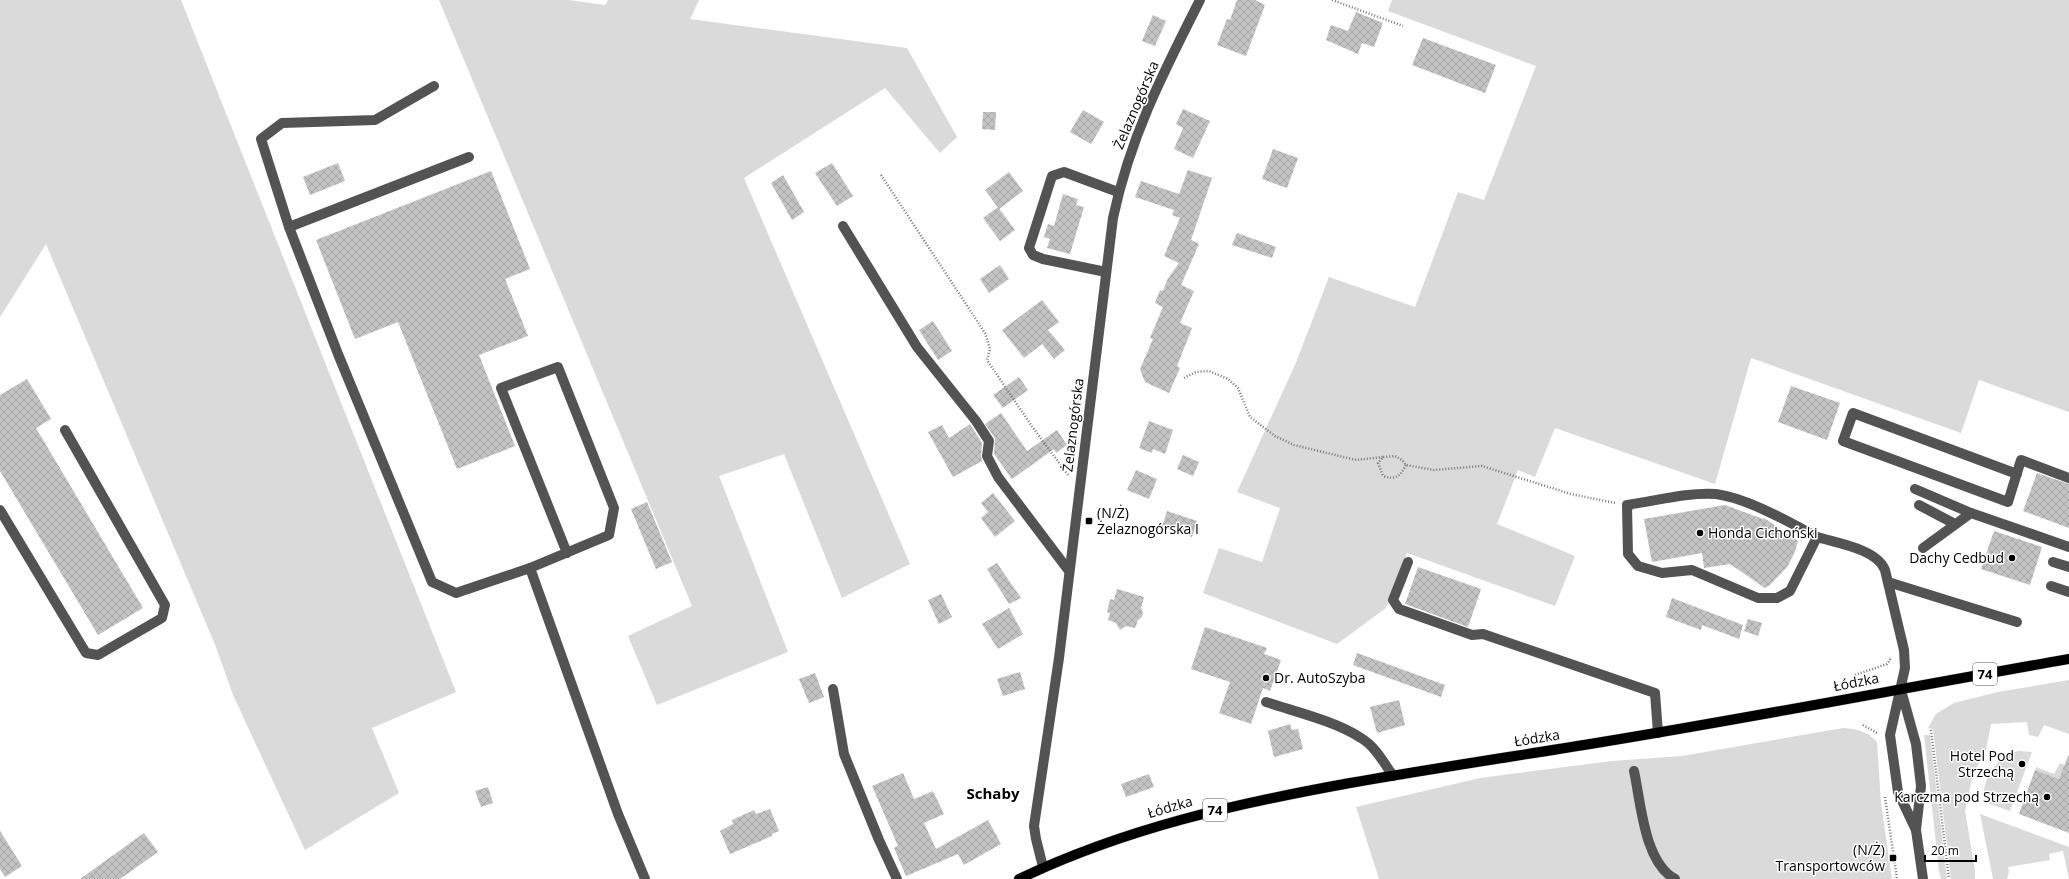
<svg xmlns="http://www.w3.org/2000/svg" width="2069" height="879" viewBox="0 0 2069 879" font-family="'Open Sans',sans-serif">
<defs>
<pattern id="building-cross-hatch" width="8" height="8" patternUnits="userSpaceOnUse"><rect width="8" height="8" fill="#c3c3c3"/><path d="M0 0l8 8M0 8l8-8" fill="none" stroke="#a6a6a6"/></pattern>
</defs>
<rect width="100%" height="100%" fill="#fff"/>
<g fill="#dadada">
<polygon points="0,0 181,0 456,692 372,728 399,793 305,850 233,695 216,647 46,244 0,317"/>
<polygon points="439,0 569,0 605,5 608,0 699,0 690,19 907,48 957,137 940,153 885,88 744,178 910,564 842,598 784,454 719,476 788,652 657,705 628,636 692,606"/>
<polygon points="1392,0 2069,0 2069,412 1979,380 1961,433 1751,358 1715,484 1555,428 1535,477 1518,470 1497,524 1575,556 1555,606 1407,553 1386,608 1337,644 1203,593 1219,548 1262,562 1280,508 1237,492 1295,365 1329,277 1415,307 1458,192 1484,200 1536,66 1388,11"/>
<polygon points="2069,680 2069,734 2044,725 2038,737 2029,735 2027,722 1991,724 1986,750 1973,774 1965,811 1975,870 1975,879 1951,879 1933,729 1928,728 1936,714 1954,703 1998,692"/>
<path d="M1843,728c14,1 24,3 34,14l4,61 11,76h-513l-23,-72 124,-29 132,-17 70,-5z"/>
<polygon points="1924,735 1930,735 1947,879 1941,879 1939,871"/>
<path d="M2019,751l13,1 -22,59 -23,-8c-10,-12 5,-36 15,-44 5,-5 11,-7 17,-8z"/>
<polygon points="2060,763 2067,766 2066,774 2061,773 2059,779 2035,770 2036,767 2054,774"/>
<polygon points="1980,814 2069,847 2069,879 2063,851 2049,854 2050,860 2008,867 2009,872 2007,879 1993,879"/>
</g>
<g fill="url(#building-cross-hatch)">
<polygon points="1237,0 1255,0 1265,5 1246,56 1217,45 1227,19 1230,20"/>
<polygon points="1356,12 1383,23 1374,47 1362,43 1358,54 1326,40 1331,25 1348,31"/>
<polygon points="1153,15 1166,21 1155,46 1142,41"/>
<polygon points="1423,38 1496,65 1485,93 1412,65"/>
<polygon points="1183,109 1210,121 1193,158 1174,149 1183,128 1176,124"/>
<polygon points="1083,110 1104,122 1091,144 1070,132"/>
<polygon points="983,112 996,112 995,130 982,129"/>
<polygon points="1273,149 1298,158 1287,188 1262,179"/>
<polygon points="338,163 345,181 310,195 303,177"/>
<polygon points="832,163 853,196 837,206 815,173"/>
<polygon points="1188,170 1212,178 1191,240 1199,244 1181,285 1194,291 1180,323 1192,328 1177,366 1180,368 1169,393 1145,382 1140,369 1153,339 1150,338 1163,307 1155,303 1160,290 1163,291 1167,280 1179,263 1164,256 1180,218 1172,215 1174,210 1135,197 1141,181 1179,194"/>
<polygon points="491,171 530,269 505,279 528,336 479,355 515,446 457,469 398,322 355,339 316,240"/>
<polygon points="1009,172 1023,191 999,209 985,190"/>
<polygon points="783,175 804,212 792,220 771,183"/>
<polygon points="1063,194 1078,199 1076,205 1084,207 1070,254 1047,248 1050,239 1044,237 1048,224 1054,226"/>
<polygon points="998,207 1015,230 1000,241 983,218"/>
<polygon points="1237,233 1276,247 1272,258 1232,245"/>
<polygon points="1000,265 1009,279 989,293 980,279"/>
<polygon points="1042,300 1059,322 1048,330 1065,350 1054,359 1042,344 1024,358 1002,330"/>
<polygon points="933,321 952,351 938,360 919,330"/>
<polygon points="1019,377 1028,390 1003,408 993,395"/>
<polygon points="27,379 51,419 36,428 143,608 98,635 0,471 0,395"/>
<polygon points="1791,386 1840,403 1827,440 1778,422"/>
<polygon points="1001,413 1027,451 1057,430 1067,445 1056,453 1054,449 1012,479 994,454 995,438 985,424"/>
<polygon points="1149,421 1173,430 1165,454 1153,449 1152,453 1139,448"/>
<polygon points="970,424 982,443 981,455 982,461 953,477 928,432 942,425 949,438"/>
<polygon points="1183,455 1199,462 1193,476 1177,469"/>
<polygon points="1136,470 1157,479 1149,499 1127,490"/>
<polygon points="2037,473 2069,484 2069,528 2023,511"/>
<polygon points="993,493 1015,521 995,537 981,518 988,512 981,503"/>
<polygon points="647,502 672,562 656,569 631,509"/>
<polygon points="1725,505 1763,519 1764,518 1798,541 1794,554 1787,567 1770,585 1765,588 1730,564 1704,568 1702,553 1652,562 1644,519"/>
<polygon points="1167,511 1197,521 1192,537 1162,527"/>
<polygon points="1994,531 2042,547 2030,585 1981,569"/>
<polygon points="997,563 1021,598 1009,604 987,569"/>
<polygon points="1418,567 1481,589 1468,627 1405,604"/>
<polygon points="1117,589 1144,597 1141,608 1143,612 1142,617 1138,620 1135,628 1126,626 1120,630 1116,623 1108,620 1110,613 1107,612 1110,599 1114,600"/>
<polygon points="941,594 952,617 939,624 928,600"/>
<polygon points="1672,598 1743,625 1739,639 1702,625 1701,630 1666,617"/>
<polygon points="1009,608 1023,634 998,649 982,624"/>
<polygon points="1748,619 1762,623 1758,636 1744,631"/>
<polygon points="1205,627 1267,648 1264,654 1281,660 1270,691 1263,688 1251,724 1219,713 1230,682 1191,669"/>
<polygon points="1357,653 1445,685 1441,697 1353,665"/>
<polygon points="1020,672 1025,689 1003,696 997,679"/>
<polygon points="815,673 824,697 809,703 799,679"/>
<polygon points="1399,700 1405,725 1377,733 1370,707"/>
<polygon points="1290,724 1292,730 1298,729 1303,749 1274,757 1268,731"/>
<polygon points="2068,756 2069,756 2069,833 2019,814 2035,770 2059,779"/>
<polygon points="903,773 914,799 933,791 944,814 924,823 936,849 988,820 1001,844 964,865 958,854 906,876 894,848 898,846 872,786"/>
<polygon points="1149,774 1154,787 1126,797 1121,784"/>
<polygon points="488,787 493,803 481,807 475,791"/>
<polygon points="770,809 779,831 772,834 772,836 730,854 720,831 733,824 732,820 754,810 756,814"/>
<polygon points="0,831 22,866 5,877 0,869"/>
<polygon points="144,833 158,852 120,879 80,879"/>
</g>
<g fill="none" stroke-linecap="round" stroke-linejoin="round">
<defs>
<path id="major" d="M1019,879c107,-51 215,-75 331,-96 80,-14 160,-26 240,-39 160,-26 319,-57 479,-85"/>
</defs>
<use href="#major" stroke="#dbdbdb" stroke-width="11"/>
<g stroke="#757575" stroke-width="2.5" stroke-dasharray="1 2" stroke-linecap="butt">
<polyline points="1332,0 1403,26"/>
<polyline points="881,175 985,333 990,349 987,360 1031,425 1068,475"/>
<polyline points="1184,378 1196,372 1209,371 1228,379 1238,388 1250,417 1275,436 1294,445 1356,460 1383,457"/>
<path d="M1406,465c-6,12 -11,15 -23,11l-5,-13 5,-6 12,-1 7,4 4,5 28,5 48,-4 89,28 44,9"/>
<polyline points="1855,675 1887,664 1891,658"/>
<polyline points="1863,725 1877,733"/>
<polyline points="1931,730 1949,879"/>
<polyline points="1885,797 1897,879"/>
</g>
<g stroke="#535353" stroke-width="10">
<polyline points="434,86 375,120 282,123 261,139 289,227 338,354 432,582 456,593 530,568 618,814 645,879"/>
<polyline points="843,226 917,347 976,421 989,441 987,456 998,477 1069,571"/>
<polyline points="289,227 469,157"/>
<polyline points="1106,272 1043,259 1033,255 1029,248 1052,176 1064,172 1118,192"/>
<polyline points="2017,474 1853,413 1843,441 2008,502 2021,460 2069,478"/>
<polyline points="1915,489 1971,513"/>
<polyline points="1919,505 1955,524"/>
<polyline points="0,510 86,653 98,655 162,618 165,605 65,430"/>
<path d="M1817,537c-28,-15 -70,-39 -101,-43 -29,-2 -60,7 -89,11l1,49 10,12 24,7 30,-3 66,28h19l13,-7 27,-54c20,6 60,12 68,33l19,80 1,18 -15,67 8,57 18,38"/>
<polyline points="1923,548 1971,513 2069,547"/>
<polyline points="1408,562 1393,600 1399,609 1472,635 1483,634 1655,693 1658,733"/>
<polyline points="2053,562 2069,567"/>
<polyline points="530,568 609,535 614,508 558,367 501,388 567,553"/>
<polyline points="1888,582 2017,622"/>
<polyline points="2051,586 2069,592"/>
<polyline points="833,689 844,754 879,840 897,879"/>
<polyline points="1901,690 1916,744 1921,786 1916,830 1923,879"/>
<path d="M1266,702c30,10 69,19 95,36 14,8 23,25 32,38"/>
<path d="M1634,771c7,32 10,91 41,108"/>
<path d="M1043,867l-7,-28 -2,-13 25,-168 54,-440c17,-81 50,-145 87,-218"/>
</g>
<use href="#major" stroke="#000" stroke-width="10"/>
</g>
<g fill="#000" stroke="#fff" stroke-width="1.5">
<rect x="1085" y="517" width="8" height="8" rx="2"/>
<circle cx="1700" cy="533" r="4"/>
<circle cx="2012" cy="558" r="4"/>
<circle cx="1266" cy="678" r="4"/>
<circle cx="2022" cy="764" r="4"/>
<circle cx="2047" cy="797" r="4"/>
<rect x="1889" y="854" width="8" height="8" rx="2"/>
</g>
<g text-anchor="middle" stroke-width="3" stroke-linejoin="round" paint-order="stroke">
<g fill="#fff" stroke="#4c4c4c" stroke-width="1">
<rect x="1973" y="663" width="24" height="22" rx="3"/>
<rect x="1203" y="799" width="24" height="22" rx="3"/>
</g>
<g font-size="13" font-weight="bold" fill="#000">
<text x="1985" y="679">74</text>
<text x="1215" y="815">74</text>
</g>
<g font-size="14" fill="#000" stroke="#fff">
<text transform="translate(1136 105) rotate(-67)" y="5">Żelaznogórska</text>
<text transform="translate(1073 425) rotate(-83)" y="5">Żelaznogórska</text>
<text transform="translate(1856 682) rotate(-11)" y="5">Łódzka</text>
<text transform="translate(1537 738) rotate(-9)" y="5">Łódzka</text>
<text transform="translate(1170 807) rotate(-16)" y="5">Łódzka</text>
</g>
<g font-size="14" fill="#000" stroke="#fff" text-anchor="end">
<text x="1097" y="518" text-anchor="start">(N/Ż)<tspan x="1097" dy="16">Żelaznogórska I</tspan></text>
<text x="1708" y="538" text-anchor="start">Honda Cichoński</text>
<text x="2004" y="563">Dachy Cedbud</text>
<text x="1274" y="683" text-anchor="start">Dr. AutoSzyba</text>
<text x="2014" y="761">Hotel Pod<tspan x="2014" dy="16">Strzechą</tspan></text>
<text x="2039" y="802">Karczma pod Strzechą</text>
<text x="1885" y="855">(N/Ż)<tspan x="1885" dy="16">Transportowców</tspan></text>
</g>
<g font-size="15" font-weight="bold" fill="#000" stroke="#fff">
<text x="993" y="799">Schaby</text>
</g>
</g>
<path d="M1925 855v6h51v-6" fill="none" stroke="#000000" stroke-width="2"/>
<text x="1931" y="855" font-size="12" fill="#000000" stroke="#ffffff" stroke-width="3" paint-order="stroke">20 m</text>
</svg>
